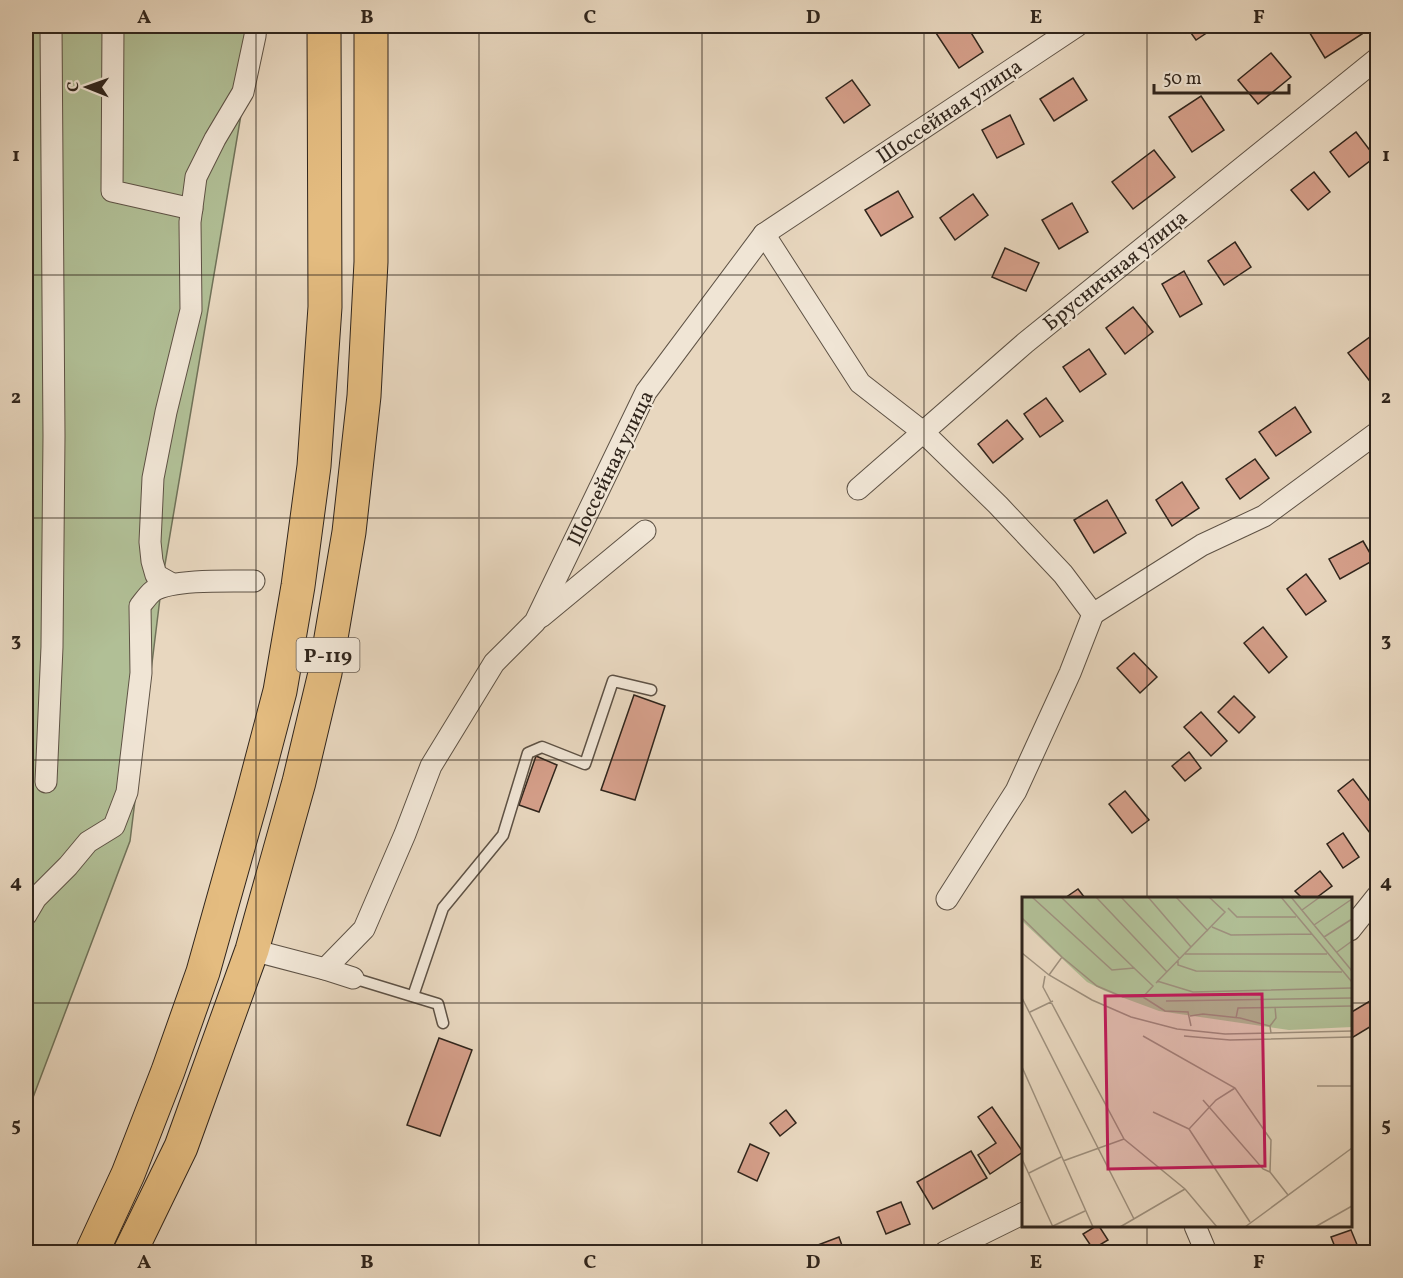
<svg xmlns="http://www.w3.org/2000/svg" width="1403" height="1278" viewBox="0 0 1403 1278" font-family="Vollkorn,serif">
<rect width="100%" height="100%" fill="#e8d7bf"/>
<filter id="stains"><feTurbulence type="fractalNoise" baseFrequency=".00333" numOctaves="4"/><feColorMatrix values="0 0 0 0 .2 0 0 0 0 .09 0 0 0 0 .02 0 0 0 .5 -.17"/></filter>
<radialGradient id="worn" r=".72"><stop offset=".6" stop-color="#630" stop-opacity="0"/><stop offset="1" stop-color="#630" stop-opacity=".3"/></radialGradient>
<polygon fill="#b1bf96" stroke="#707259" stroke-width="1.5" points="26,26 256,26 162,582 130,841 26,1116"/>
<g fill="#d59f8a" stroke="#30251c" stroke-width="1.5">
<polygon points="941,26 967,26 983,52 959,68 934,30"/>
<polygon points="1186,26 1217,26 1196,40"/>
<polygon points="1315,26 1357,26 1362,34 1325,58 1308,30"/>
<polygon points="1271,53 1291,77 1258,104 1238,80"/>
<polygon points="1073,78 1087,100 1054,121 1040,99"/>
<polygon points="852,80 870,105 844,123 826,98"/>
<polygon points="1201,96 1224,130 1192,152 1169,117"/>
<polygon points="1010,115 1024,144 997,158 982,130"/>
<polygon points="1356,132 1375,157 1349,177 1330,152"/>
<polygon points="1154,150 1175,177 1133,209 1112,182"/>
<polygon points="1314,172 1330,192 1308,210 1291,190"/>
<polygon points="898,191 913,217 881,236 865,210"/>
<polygon points="973,194 988,215 955,240 940,218"/>
<polygon points="1072,203 1088,232 1059,249 1042,220"/>
<polygon points="1235,242 1251,267 1224,285 1208,261"/>
<polygon points="1005,248 1039,263 1026,291 992,277"/>
<polygon points="1184,271 1202,304 1180,317 1162,284"/>
<polygon points="1133,307 1153,332 1125,354 1106,328"/>
<polygon points="1374,334 1378,338 1378,380 1372,384 1348,353"/>
<polygon points="1089,349 1106,374 1080,392 1063,367"/>
<polygon points="1046,398 1063,421 1040,437 1024,414"/>
<polygon points="1295,407 1311,432 1276,456 1259,432"/>
<polygon points="1007,420 1023,439 993,463 978,444"/>
<polygon points="1255,459 1269,478 1240,499 1226,479"/>
<polygon points="1182,482 1199,508 1172,526 1156,500"/>
<polygon points="1107,500 1126,533 1094,553 1074,520"/>
<polygon points="1363,541 1374,560 1340,579 1329,559"/>
<polygon points="1306,574 1326,601 1306,615 1287,589"/>
<polygon points="1263,627 1287,657 1269,673 1244,643"/>
<polygon points="1134,653 1157,677 1140,693 1117,668"/>
<polygon points="634,695 665,706 635,800 601,790"/>
<polygon points="1234,696 1255,717 1239,733 1218,712"/>
<polygon points="1201,712 1227,741 1211,756 1184,727"/>
<polygon points="1189,752 1201,768 1185,781 1172,766"/>
<polygon points="536,756 557,765 539,812 519,805"/>
<polygon points="1353,779 1378,812 1378,833 1373,837 1338,791"/>
<polygon points="1125,791 1149,820 1132,833 1109,804"/>
<polygon points="1343,833 1359,857 1343,868 1327,844"/>
<polygon points="1320,871 1332,886 1316,898 1302,898 1295,891"/>
<polygon points="1078,889 1085,898 1065,898"/>
<polygon points="1375,998 1378,1002 1378,1022 1350,1039 1350,1013"/>
<polygon points="439,1038 472,1050 440,1136 407,1125"/>
<polygon points="992,1107 1023,1152 990,1174 978,1155 996,1143 978,1117"/>
<polygon points="786,1110 796,1123 780,1136 770,1123"/>
<polygon points="750,1144 769,1153 757,1181 738,1172"/>
<polygon points="971,1151 987,1178 933,1209 917,1182"/>
<polygon points="901,1202 910,1224 886,1234 877,1212"/>
<polygon points="1096,1226 1099,1226 1108,1240 1093,1249 1083,1234"/>
<polygon points="1351,1230 1360,1252 1337,1252 1331,1237"/>
<polygon points="839,1237 844,1251 811,1252 810,1248"/>
<polygon points="1059,1246 1062,1252 1045,1252"/>
</g>
<g fill="none" stroke-linecap="round" stroke-linejoin="round">
<defs>
<g id="service">
<polyline points="353,978 438,1004 443,1023"/>
<polyline points="413,996 443,908 503,835 528,753 542,747 585,764 613,681 651,690"/>
</g>
<g id="minor">
<polyline points="113,26 112,191 192,209"/>
<polyline points="764,234 860,383 923,432 998,505 1063,574 1093,614 1202,545 1264,516 1378,432"/>
<polyline points="858,489 1025,343 1378,58"/>
<polyline points="172,584 156,575 152,561 150,542 153,478 166,412 191,310 190,222 196,177 215,139 243,92 255,36 256,26"/>
<polyline points="541,617 645,531"/>
<polyline points="46,782 52,647 54,436 51,26"/>
<polyline points="947,899 1016,791 1070,673 1093,614"/>
<path d="M26,915l10,-17 32,-32 20,-24 26,-16 13,-34 14,-119 -1,-67c4,-5 9,-12 13,-15 20,-12 76,-10 101,-10"/>
<polyline points="1350,930 1378,895"/>
<polyline points="252,950 325,969 353,978"/>
<polyline points="325,969 364,929 405,834 431,766 494,663 535,622 646,392 764,234 1077,26"/>
<polyline points="1195,1226 1206,1252"/>
<polyline points="945,1252 1024,1213"/>
</g>
<g id="trunk">
<polyline points="92,1252 128,1174 168,1071 203,972 251,801 280,691 298,586 314,466 325,307 324,26"/>
<polyline points="130,1252 181,1147 252,950 299,782 325,673 349,532 364,396 371,262 371,26"/>
</g>
</defs>
<use href="#service" stroke="#5e5245" stroke-width="13"/>
<use href="#minor" stroke="#5e5245" stroke-width="23"/>
<use href="#trunk" stroke="#30251c" stroke-width="35"/>
<use href="#service" stroke="#f0e5d5" stroke-width="10"/>
<use href="#minor" stroke="#f0e5d5" stroke-width="21"/>
<use href="#trunk" stroke="#e4bc80" stroke-width="33"/>
</g>
<path fill="none" stroke="#30251c" stroke-width="1.5" stroke-opacity="0.55" d="M256,26v1226M479,26v1226M702,26v1226M924,26v1226M1147,26v872M26,275h1352M26,518h1352M26,760h1352M26,1003h998M1350,1003h28M1147,1226v26"/>
<g text-anchor="middle" stroke-width="4.5" stroke-linejoin="round" paint-order="stroke">
<rect fill="#f0e5d5" stroke="#6a5f54" stroke-width="1.5" x="296.5" y="638" width="63" height="34" rx="4.5"/>
<g font-size="20" font-weight="bold" fill="#30251c">
<text x="328" y="662">Р-119</text>
</g>
<g font-size="21" fill="#30251c" stroke="#f0e5d5">
<text transform="translate(949 111) rotate(-34)" y="7">Шоссейная улица</text>
<text transform="translate(1115 270) rotate(-39)" y="7">Брусничная улица</text>
<text transform="translate(610 468) rotate(-64)" y="7">Шоссейная улица</text>
</g>
</g>
<g transform="translate(1022 897)">
<rect width="330" height="330" fill="#e8d7bf"/>
<path d="M0,0h330v130l-63,3 -130,-19 -54,-20 -18,-9 -65,-61z" fill="#b1bf96"/>
<path fill="none" stroke="#9e907e" stroke-width="1.5" d="M10,0l80,73 22,-2 19,18 -10,11h-20l-26,-11 -35,-29 -13,18M39,0l73,71M74,0l71,75M99,0l59,62M126,0l43,50M154,0l32,34M259,0l71,85M269,0l61,74M206,11l9,9h59M280,13l18,-13M0,21l40,39M292,28l38,-26M190,30l19,8 81,-1M302,40l28,-18M315,55l15,-11M0,56l27,22 43,25 39,17 46,12 48,5 127,-3M163,57h142M156,64v4l18,6 146,1M23,79l-2,11 81,152 61,50 32,38M135,84l36,11 159,-4M134,86l69,-71 -16,-15M121,100l22,14 23,1 3,14M0,101l112,221M144,104l186,-3M8,115l23,-11M168,119l13,-2 37,4 30,8 1,7M214,121l2,-10 114,-2M248,129l6,-8 -1,-11M121,139l92,52 36,52 -1,32 18,23M162,139l46,4 122,-3M0,170l71,160M295,189h35M213,191l-19,12 -27,29 61,93M181,203l60,69 7,3M131,215l36,17M0,262l31,68M41,264l61,-22M7,276l32,-16M31,329l32,-15M98,330l65,-38M223,330l107,-79M293,330l37,-21"/>
<path fill="#c2185b" fill-opacity="0.15" stroke="#c2185b" stroke-width="3" d="M240,97l3,172 -157,3 -3,-173z"/>
<rect width="330" height="330" fill="none" stroke="#30251c" stroke-width="3"/>
</g>
<rect width="1403" height="1278" fill="none" stroke="#e8d7bf" stroke-width="66"/>
<g transform="translate(87 87) rotate(271)" stroke="#f0e5d5" stroke-width="4.5" paint-order="stroke">
<path d="M0-4.5L10 22L0 15L-10 22Z" fill="#30251c"/>
<text y="-9" font-size="16" font-weight="bold" text-anchor="middle" fill="#30251c">С</text>
</g>
<path d="M1154 84v9h135v-9" fill="none" stroke="#30251c" stroke-width="3"/>
<text x="1163" y="84" font-size="18" fill="#30251c" stroke="#f0e5d5" stroke-width="4.5" paint-order="stroke">50 m</text>
<rect x="33" y="33" width="1337" height="1212" fill="none" stroke="#30251c" stroke-width="2"/>
<g font-size="20" text-anchor="middle" font-weight="bold" fill="#30251c">
<text x="144" y="23">A</text>
<text x="367" y="23">B</text>
<text x="590" y="23">C</text>
<text x="813" y="23">D</text>
<text x="1036" y="23">E</text>
<text x="1259" y="23">F</text>
<text x="16" y="161">1</text>
<text x="1386" y="161">1</text>
<text x="16" y="403">2</text>
<text x="1386" y="403">2</text>
<text x="16" y="646">3</text>
<text x="1386" y="646">3</text>
<text x="16" y="888">4</text>
<text x="1386" y="888">4</text>
<text x="16" y="1131">5</text>
<text x="1386" y="1131">5</text>
<text x="144" y="1268">A</text>
<text x="367" y="1268">B</text>
<text x="590" y="1268">C</text>
<text x="813" y="1268">D</text>
<text x="1036" y="1268">E</text>
<text x="1259" y="1268">F</text>
</g>
<rect width="100%" height="100%" filter="url(#stains)"/>
<rect width="100%" height="100%" fill="url(#worn)"/>
</svg>
